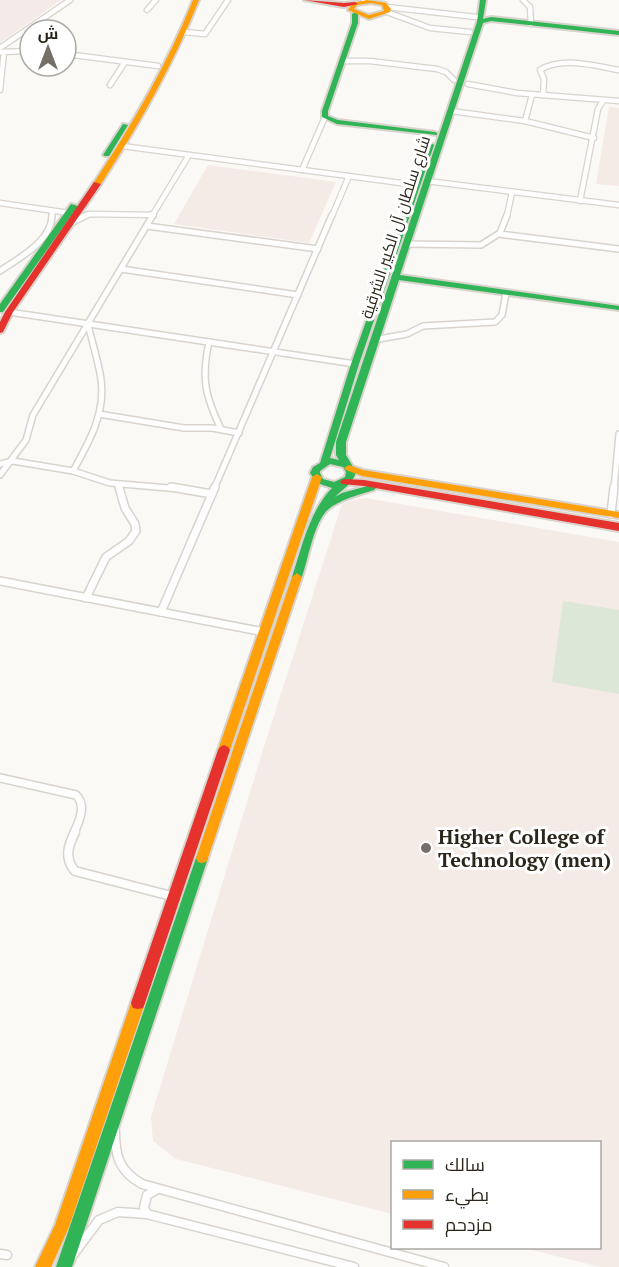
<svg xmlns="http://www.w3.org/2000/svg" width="619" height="1267" viewBox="0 0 619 1267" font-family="'PT Serif',Cairo,serif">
<rect width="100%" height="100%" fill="#fbf9f6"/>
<g fill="#f4eae6">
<polygon points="609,107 619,108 619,186 596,184"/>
<polygon points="208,165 336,182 309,243 174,224"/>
<polygon points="366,498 619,542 619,1267 600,1267 524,1248 600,1248 600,1142 392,1142 392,1214 176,1159 153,1141 151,1117 261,756 342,504 354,500"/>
</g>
<polygon fill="#f4eae8" points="0,0 61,0 0,43"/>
<polygon fill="#dce7d7" points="563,601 619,610 619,694 552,682"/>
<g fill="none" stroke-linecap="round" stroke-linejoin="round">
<defs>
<g id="street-far3">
<polyline points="523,0 530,7 531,24"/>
<polyline points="364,1 368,0"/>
<polyline points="387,7 476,17"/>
<polyline points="147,10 156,0"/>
<polyline points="387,12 430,28 470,32"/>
<polyline points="184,32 205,34 228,0"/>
<polyline points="0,48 70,0"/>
<polyline points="0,52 30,51"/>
<polyline points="66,54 158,66"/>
<polyline points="342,61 370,61 437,69 446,72 454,80"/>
<polyline points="468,84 517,93 619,101"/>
<polyline points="110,85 125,62"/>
<polyline points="0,90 4,52"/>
<path d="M543,95l1,-16 -4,-9c22,-14 55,-4 79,0"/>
<polyline points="451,111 525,121 594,138"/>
<polyline points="525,121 532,95"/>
<polyline points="122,146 416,185"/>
<polyline points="302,170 325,117"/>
<polyline points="427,181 619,205"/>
<polyline points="580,201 598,109 603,101"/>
<polyline points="0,203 69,213"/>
<polyline points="52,216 52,211"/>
<polyline points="84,216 89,214 153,215"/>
<polyline points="152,216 189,155"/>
<polyline points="332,216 349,176"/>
<polyline points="507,216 512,192"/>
</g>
<g id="street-far2">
<polyline points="150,215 153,215"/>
<polyline points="71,223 87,215"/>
<polyline points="147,226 318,249"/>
<polyline points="499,234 619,249"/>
<polyline points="406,244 481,245 500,233 507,215"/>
<polyline points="121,269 298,295"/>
<path d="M0,271c19,-13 52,-30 52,-56"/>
<polyline points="9,312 355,364"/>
<polyline points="373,340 407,334 423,326 495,322 502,315 506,293"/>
<path d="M209,342c-8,36 -4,54 12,87"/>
<polyline points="99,414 184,428 212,428 239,433"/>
<polyline points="0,464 13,461 73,471 110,483 180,489"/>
<path d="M73,471c16,-29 33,-58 28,-92 -3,-19 -9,-37 -13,-55"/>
<polyline points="0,475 26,440 33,415 153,215"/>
<polyline points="118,484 119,489"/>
<polyline points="214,489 332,215"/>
<polyline points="614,489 619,434"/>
</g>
<g id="street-far1">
<polyline points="171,487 212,494"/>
<polyline points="611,514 614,487"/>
<polyline points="0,581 264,632"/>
<polyline points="86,598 106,557 129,541 136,531 135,524 125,508 119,487"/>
<polyline points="161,612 215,487"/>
<path d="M0,778l76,17c11,11 3,26 -2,38"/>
</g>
<g id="street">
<path d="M75,832c-7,14 -11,26 0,39l100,26"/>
<path d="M115,1131c0,25 4,40 27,53l302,83"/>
<polyline points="147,1214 144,1208 147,1195 158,1189"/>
<polyline points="0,1254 7,1255"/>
<polyline points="64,1267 99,1220 118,1212 147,1214 354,1267"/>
</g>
<g id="fast">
<path d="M480,0h6l-3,19 8,-2 128,14v4l-128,-14 -8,2 -83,252 219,31v4l-220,-30 -53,162v13l10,17c-3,11 -13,17 -21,25l7,-4 29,-8 5,3 -2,2c-15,5 -41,11 -50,24 -11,15 -16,45 -22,63l-5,4 -4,-1 -1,-3c10,-30 17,-65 40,-89l-15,-5 -7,-10 3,-6 7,-4 31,-99 77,-219 5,-1 1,1 -75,219 -29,94 9,2 -3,-5v-13l141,-420zM330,464l13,3 3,5 -1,5 -11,5 -11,-3 -3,-6v-2z"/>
<polygon points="355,12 358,14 358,23 328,111 328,116 338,120 435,132 437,133 437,135 337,124 322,117 322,111 352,23 352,14"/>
<polygon points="123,124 128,125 109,156 105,156 103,155"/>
<polygon points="71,204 78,206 3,312 0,312 0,304"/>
<polygon points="202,853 206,854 208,858 72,1267 56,1267 196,858 198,854"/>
</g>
<g id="slow">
<path d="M193,0h6c-26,65 -60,125 -98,184l-7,2 -1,-2c39,-59 74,-119 100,-184z"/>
<path d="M367,0l19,3 5,6 -1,3 -21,7 -21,-9 5,-7zM371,3l11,2 2,6 -15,4 -15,-6 3,-4z"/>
<polygon points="349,465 363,470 619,512 619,518 362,476 346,470 344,468"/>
<polygon points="317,474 322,477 230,750 228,753 224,755 220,753 218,750 312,477"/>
<polygon points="297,573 302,577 208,858 206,862 202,863 198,862 196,858 292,577"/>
<polygon points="138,997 143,998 145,1003 69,1227 51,1267 35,1267 55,1225 131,1003 133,998"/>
</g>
<g id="jam">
<polygon points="304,0 344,3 355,2 358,4 344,7"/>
<polygon points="94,182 101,184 13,312 3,332 0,333 0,322 5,312"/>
<polygon points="345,479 364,480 619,523 619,531 364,486 342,484 340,482 342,480"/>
<polygon points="224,745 228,747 230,750 145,1003 143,1008 138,1009 133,1008 131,1003 218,750 220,747"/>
</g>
</defs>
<use href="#street-far3" stroke="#d8d4cd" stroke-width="7"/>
<use href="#street-far2" stroke="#d8d4cd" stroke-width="8"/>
<use href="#street-far1" stroke="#d8d4cd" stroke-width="10"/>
<use href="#street" stroke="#d8d4cd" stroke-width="11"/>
<use href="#fast" stroke="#d8d4cd" stroke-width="4"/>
<use href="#slow" stroke="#d8d4cd" stroke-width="4"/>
<use href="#jam" stroke="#d8d4cd" stroke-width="4"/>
<use href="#street-far3" stroke="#fefefe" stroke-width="4.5"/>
<use href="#street-far2" stroke="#fefefe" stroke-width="5"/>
<use href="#street-far1" stroke="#fefefe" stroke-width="7"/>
<use href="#street" stroke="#fefefe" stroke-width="8"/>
<use href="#fast" fill="#30b455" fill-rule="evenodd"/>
<use href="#slow" fill="#ff9f0a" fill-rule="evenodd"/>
<use href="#jam" fill="#e5322d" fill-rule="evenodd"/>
</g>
<circle fill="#746f67" stroke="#fff" stroke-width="2" cx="426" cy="848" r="6"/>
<g text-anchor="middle" stroke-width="6" stroke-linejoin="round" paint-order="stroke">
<g font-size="16" fill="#2b251a" stroke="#fff">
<text transform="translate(395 227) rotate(-72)" y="6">شارع سلطان آل الكبير الشرقية</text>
</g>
<g font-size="20" font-weight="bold" fill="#2b251a" stroke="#fff" text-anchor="start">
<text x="438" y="844">Higher College of<tspan x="438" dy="23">Technology (men)</tspan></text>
</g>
</g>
<rect x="391" y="1141" width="210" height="108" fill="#ffffff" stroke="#aaa8a3" stroke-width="1.5"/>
<rect x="403" y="1160" width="30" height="9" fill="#30b455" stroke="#aaa8a3" stroke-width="1.5"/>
<text x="445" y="1171" font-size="18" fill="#2b251a">سالك</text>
<rect x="403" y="1190" width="30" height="9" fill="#ff9f0a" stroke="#aaa8a3" stroke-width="1.5"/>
<text x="445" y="1201" font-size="18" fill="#2b251a">بطيء</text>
<rect x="403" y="1220" width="30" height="9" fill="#e5322d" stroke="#aaa8a3" stroke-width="1.5"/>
<text x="445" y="1231" font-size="18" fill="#2b251a">مزدحم</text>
<g transform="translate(48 48)"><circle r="28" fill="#ffffff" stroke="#aaa8a3" stroke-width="1.5"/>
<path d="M0-4.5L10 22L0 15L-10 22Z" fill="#746f67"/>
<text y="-9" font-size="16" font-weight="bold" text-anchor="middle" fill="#2b251a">ش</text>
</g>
</svg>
